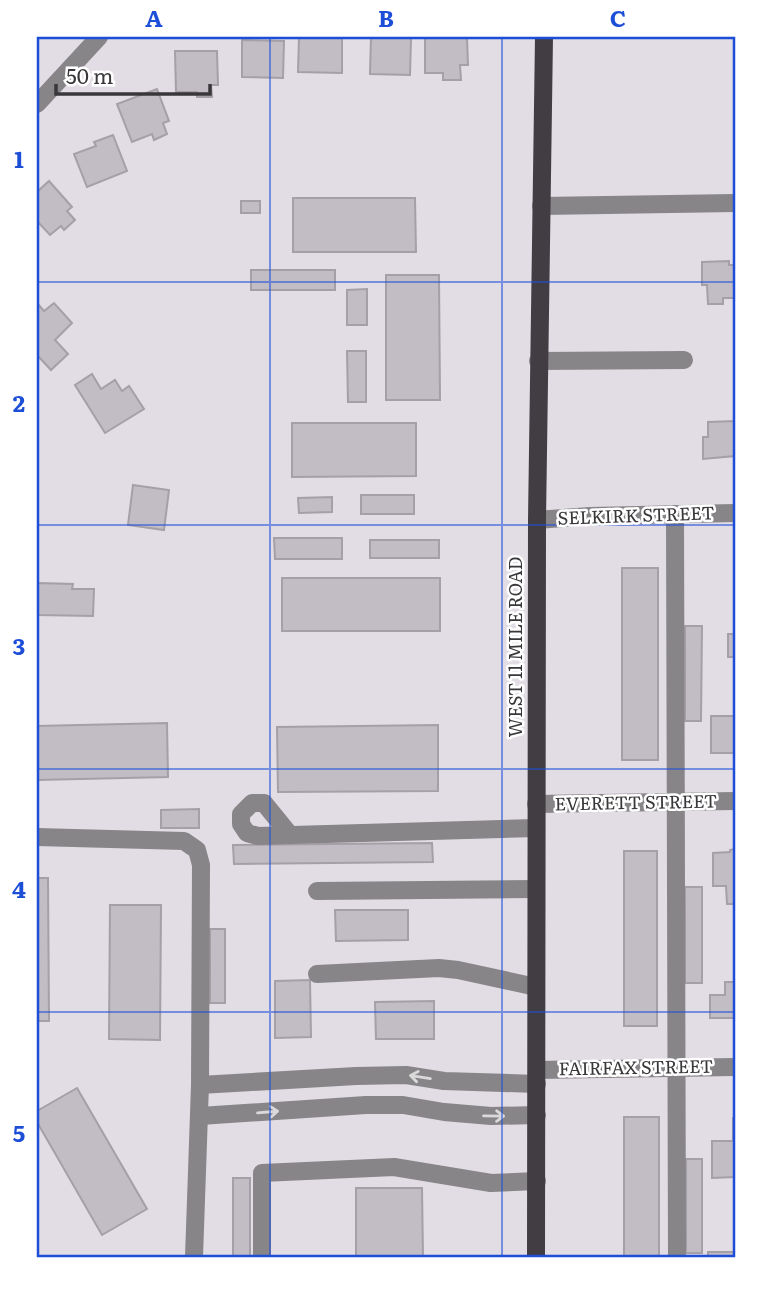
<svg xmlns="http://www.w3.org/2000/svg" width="772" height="1294" viewBox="0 0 772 1294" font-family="Literata,serif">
<rect width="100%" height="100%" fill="#e2dce4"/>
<g fill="#c2bcc4" stroke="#a59fa7" stroke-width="2">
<polygon points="299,37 342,38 342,73 298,72"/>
<polygon points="371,37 411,38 410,75 370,74"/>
<polygon points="425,38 467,38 468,65 460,65 461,80 443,80 443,73 425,73"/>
<polygon points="242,40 284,41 283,78 242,77"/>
<polygon points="175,51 217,51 218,85 211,85 212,97 197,97 197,92 176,92"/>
<polygon points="157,89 169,121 163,123 167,134 154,140 152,134 132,142 117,104"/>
<polygon points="113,135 127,171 87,187 74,154 96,146 94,142"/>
<polygon points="49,181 72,207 67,211 75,220 64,230 61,226 50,235 37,221 37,192"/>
<polygon points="293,198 415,198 416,252 293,252"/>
<rect x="241" y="201" width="19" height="12"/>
<polygon points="729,261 729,265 735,265 735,298 723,298 723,304 708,304 707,285 702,285 702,262"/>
<rect x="251" y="270" width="84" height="20"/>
<polygon points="386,275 439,275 440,400 386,400"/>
<polygon points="367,289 367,325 347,325 347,290"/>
<polygon points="37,303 44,311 54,303 72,323 55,340 68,354 51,370 37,355"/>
<polygon points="347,351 366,351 366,402 348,402"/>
<polygon points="92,374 101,389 115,380 122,391 129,386 144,409 105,433 75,385"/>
<polygon points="735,421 735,456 703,459 703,437 708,437 708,422"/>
<polygon points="292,423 416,423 416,476 292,477"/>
<polygon points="133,485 169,490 164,530 128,525"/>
<rect x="361" y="495" width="53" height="19"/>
<polygon points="332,497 332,512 299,513 298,498"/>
<polygon points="274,538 342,538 342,559 275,559"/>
<rect x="370" y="540" width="69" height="18"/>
<rect x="622" y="568" width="36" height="192"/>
<rect x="282" y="578" width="158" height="53"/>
<polygon points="38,583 73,584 72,589 94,589 93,616 38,615"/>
<polygon points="685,626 702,626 701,721 685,721"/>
<rect x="728" y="634" width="7" height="23"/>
<rect x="711" y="716" width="24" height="37"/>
<polygon points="167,723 168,777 37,780 37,726"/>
<polygon points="438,725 438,791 278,792 277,727"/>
<polygon points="199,809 199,828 161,828 161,810"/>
<polygon points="432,843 433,862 234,864 233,845"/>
<polygon points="735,849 735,904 727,904 726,886 713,886 713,853 730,852 730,850"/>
<rect x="624" y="851" width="33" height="175"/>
<polygon points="37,878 48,878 49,1021 37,1021"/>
<rect x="685" y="887" width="17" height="96"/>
<polygon points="110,905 161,905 160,1040 109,1039"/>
<polygon points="335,910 408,910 408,940 336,941"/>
<rect x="210" y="929" width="15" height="74"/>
<polygon points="310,980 311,1037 275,1038 275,981"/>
<polygon points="725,982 735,982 735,1018 710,1018 710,995 725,995"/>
<polygon points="434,1001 434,1039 376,1039 375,1002"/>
<polygon points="77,1088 147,1209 102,1235 37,1122 37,1111"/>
<rect x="624" y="1117" width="35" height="140"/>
<polygon points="733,1118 735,1118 735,1177 712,1178 712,1141 733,1141"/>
<rect x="686" y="1159" width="16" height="94"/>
<rect x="233" y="1178" width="17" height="79"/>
<polygon points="356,1188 422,1188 423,1257 356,1257"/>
<rect x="708" y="1252" width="27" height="5"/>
</g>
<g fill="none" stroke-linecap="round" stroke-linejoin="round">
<g stroke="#878588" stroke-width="18">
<polyline points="37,104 99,37"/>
<polyline points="541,206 735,203"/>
<polyline points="538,361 684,360"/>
<polyline points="675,514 677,1257"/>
<polyline points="537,520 590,516 735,513"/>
<polyline points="536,804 735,801"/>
<polyline points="290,835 264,803 252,803 241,814 241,824 247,833 258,836 536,828"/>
<polyline points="37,837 184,841 197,850 201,865 200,1085 194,1257"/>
<polyline points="317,891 536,889"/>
<polyline points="317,974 439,968 458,970 536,987"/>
<polyline points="537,1070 735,1067"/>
<polyline points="200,1085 356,1076 406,1075 444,1081 537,1084"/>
<polyline points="200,1116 366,1105 403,1105 444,1112 491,1116 537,1115"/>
<polyline points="262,1257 262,1173 394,1167 491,1183 537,1181"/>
</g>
<polyline stroke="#413d43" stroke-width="18" points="536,1257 537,520 544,37"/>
</g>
<defs><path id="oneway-shaft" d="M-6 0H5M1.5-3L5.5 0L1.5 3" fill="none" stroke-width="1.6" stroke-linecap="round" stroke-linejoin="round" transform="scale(1.75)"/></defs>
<g stroke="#dbdadb">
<use href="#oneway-shaft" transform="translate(420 1077) rotate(-171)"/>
<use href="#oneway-shaft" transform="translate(268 1112) rotate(-5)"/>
<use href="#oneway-shaft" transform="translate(494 1116) rotate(1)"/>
</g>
<path fill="none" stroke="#1d4ed8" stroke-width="2" stroke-opacity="0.55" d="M270,37v1220M502,37v1220M37,282h698M37,525h698M37,769h698M37,1012h698"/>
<g text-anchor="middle" stroke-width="5" stroke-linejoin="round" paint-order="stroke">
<g font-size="18" fill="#39373a" stroke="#fff">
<text transform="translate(636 516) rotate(-2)" y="6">SELKIRK STREET</text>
<text transform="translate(516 647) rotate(-90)" y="6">WEST 11 MILE ROAD</text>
<text transform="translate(636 803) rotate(-1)" y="6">EVERETT STREET</text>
<text transform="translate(636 1068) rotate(-1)" y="6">FAIRFAX STREET</text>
</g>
</g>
<rect width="772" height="1294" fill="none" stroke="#ffffff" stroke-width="77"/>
<path d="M56 84v10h154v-10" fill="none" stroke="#39373a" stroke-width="3.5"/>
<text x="66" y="84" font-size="21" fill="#39373a" stroke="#ffffff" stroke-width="5" paint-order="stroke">50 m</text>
<rect x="38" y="38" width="696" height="1218" fill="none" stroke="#1d4ed8" stroke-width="2.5"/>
<g font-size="23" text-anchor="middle" font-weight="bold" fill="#1d4ed8">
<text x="154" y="27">A</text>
<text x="386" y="27">B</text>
<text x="618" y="27">C</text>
<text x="19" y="168">1</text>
<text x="19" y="412">2</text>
<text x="19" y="655">3</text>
<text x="19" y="898">4</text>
<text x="19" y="1142">5</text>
</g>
</svg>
